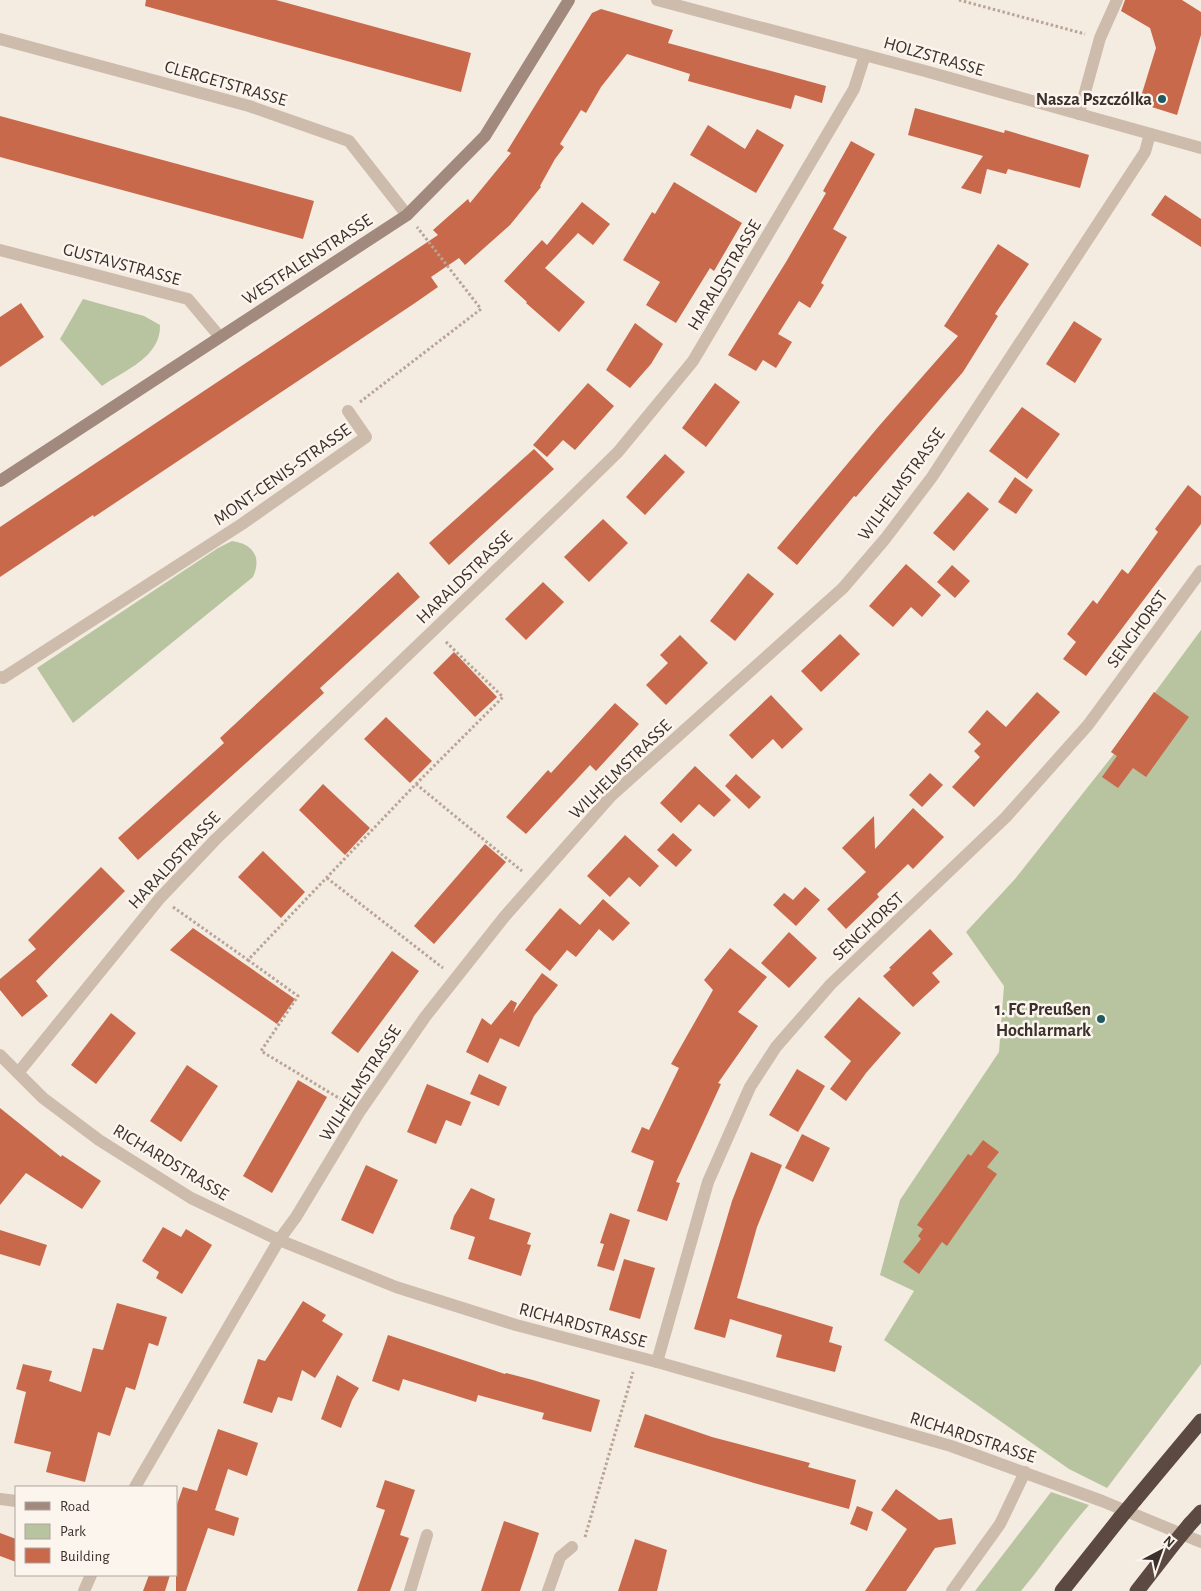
<svg xmlns="http://www.w3.org/2000/svg" width="1201" height="1591" viewBox="0 0 1201 1591" font-family="'Alegreya Sans',sans-serif">
<rect width="100%" height="100%" fill="#f4ebe1"/>
<g fill="#b8c4a0">
<path d="M83,299l61,17 16,9c1,32 -35,45 -58,61l-42,-47z"/>
<path d="M232,541c21,3 30,16 21,36l-180,146 -36,-55 181,-120z"/>
<polygon points="1201,630 1201,1364 1107,1488 1069,1469 884,1340 914,1291 880,1275 900,1200 999,1052 1004,986 966,932 1015,879 1114,754 1111,752"/>
<path d="M1051,1492l38,13c-24,27 -44,57 -68,86h-46z"/>
</g>
<g fill="#c8694b">
<polygon points="146,0 276,0 471,53 461,92 145,6"/>
<polygon points="1125,0 1182,0 1201,12 1201,35 1177,115 1139,103 1156,48 1150,28 1121,11"/>
<polygon points="601,9 673,30 668,43 826,86 822,103 795,95 791,109 688,81 690,74 627,54 601,87 586,113 581,110 560,144 564,147 555,159 540,186 541,187 510,225 465,265 459,258 431,277 438,287 415,303 94,517 93,515 0,577 0,527 438,235 433,230 468,199 470,203 511,153 507,151 592,13"/>
<polygon points="915,108 1004,133 1005,130 1089,155 1080,188 1008,169 1006,174 987,169 981,194 961,188 983,156 908,135"/>
<polygon points="0,116 314,201 303,239 0,157"/>
<polygon points="708,125 745,149 757,129 784,145 756,193 690,155"/>
<polygon points="851,141 875,154 833,229 847,237 821,283 824,285 810,308 799,301 778,334 792,342 776,368 763,360 756,371 728,355 786,262 826,193 823,191"/>
<polygon points="674,182 742,223 714,271 710,268 676,323 646,305 660,282 623,260 652,212 655,214"/>
<polygon points="1165,195 1201,219 1201,247 1151,215"/>
<polygon points="582,202 610,224 593,245 578,233 545,268 585,302 559,332 526,303 527,302 504,281 542,240 547,245"/>
<polygon points="998,244 1029,264 995,314 998,316 963,372 856,497 854,496 797,565 777,548 879,426 958,336 944,326"/>
<polygon points="21,303 44,337 0,367 0,317"/>
<polygon points="1074,321 1102,339 1075,383 1046,364"/>
<polygon points="635,323 663,344 651,364 630,388 606,370"/>
<polygon points="588,383 614,406 575,450 563,440 547,457 533,445"/>
<polygon points="715,383 740,402 706,447 682,428"/>
<polygon points="1022,407 1060,434 1027,479 989,451"/>
<polygon points="534,449 554,469 449,565 429,543"/>
<polygon points="665,454 685,472 645,515 626,497"/>
<polygon points="1015,477 1033,490 1016,514 998,502"/>
<polygon points="1188,485 1201,496 1201,524 1086,676 1063,659 1076,642 1067,634 1093,600 1097,604 1122,569 1128,574 1158,532 1155,529"/>
<polygon points="968,492 989,509 954,551 933,533"/>
<polygon points="603,519 628,543 589,582 564,557"/>
<polygon points="906,564 941,595 922,617 911,607 893,627 869,606"/>
<polygon points="952,565 970,581 955,598 937,582"/>
<polygon points="398,572 420,597 320,688 324,693 138,860 118,838 224,743 220,738"/>
<polygon points="748,573 774,594 735,641 710,621"/>
<polygon points="543,582 564,602 526,640 505,619"/>
<polygon points="840,634 860,654 821,692 801,671"/>
<polygon points="680,635 708,663 666,705 646,685 668,663 660,655"/>
<polygon points="454,652 497,697 475,717 433,673"/>
<polygon points="1037,692 1060,712 974,807 952,787 980,757 974,751 981,744 968,732 987,710 1006,727"/>
<polygon points="1154,692 1189,717 1146,777 1133,768 1118,788 1102,777 1117,756 1111,752"/>
<polygon points="771,695 803,729 782,749 773,739 752,759 729,735"/>
<polygon points="615,703 639,724 596,771 590,765 526,834 506,817 548,770 551,773"/>
<polygon points="386,717 432,761 410,783 364,739"/>
<polygon points="695,766 731,800 714,817 699,804 681,823 660,803"/>
<polygon points="930,773 943,785 922,807 909,795"/>
<polygon points="736,774 761,797 749,809 725,786"/>
<polygon points="323,784 370,828 345,855 299,810"/>
<polygon points="913,808 944,837 913,869 908,864 877,894 879,897 846,929 827,909 866,872 842,848 874,816 875,849"/>
<polygon points="673,833 692,850 676,867 657,850"/>
<polygon points="625,835 659,866 640,887 629,877 610,897 587,876"/>
<polygon points="485,844 506,862 434,944 414,926"/>
<polygon points="263,851 305,892 281,918 238,877"/>
<polygon points="101,867 125,891 36,981 48,996 22,1017 0,990 0,979 36,949 28,940"/>
<polygon points="805,887 820,900 796,926 773,905 784,893 793,900"/>
<polygon points="603,899 630,923 613,941 599,929 576,957 567,950 550,971 525,950 560,908 580,925"/>
<polygon points="193,928 295,999 277,1024 170,950"/>
<polygon points="930,929 953,954 932,973 940,982 913,1007 883,976 891,969 889,968"/>
<polygon points="789,932 817,958 789,988 761,963"/>
<polygon points="730,948 767,977 738,1012 758,1026 718,1083 721,1084 676,1182 680,1183 667,1221 637,1211 654,1161 631,1152 642,1127 649,1130 679,1068 671,1064 713,990 704,980"/>
<polygon points="392,951 419,971 358,1053 331,1033"/>
<polygon points="542,973 558,985 534,1016 519,1047 500,1038 488,1063 466,1052 482,1018 491,1025 511,1000 517,1003 513,1013"/>
<polygon points="859,997 901,1033 866,1073 846,1101 830,1089 851,1061 824,1037"/>
<polygon points="111,1013 136,1033 96,1084 71,1065"/>
<polygon points="187,1065 218,1086 181,1142 150,1121"/>
<polygon points="797,1069 825,1086 798,1132 769,1115"/>
<polygon points="479,1074 507,1087 499,1106 470,1094"/>
<polygon points="298,1080 327,1097 272,1193 243,1176"/>
<polygon points="427,1084 471,1102 461,1126 446,1120 436,1144 407,1132"/>
<polygon points="0,1108 61,1157 62,1155 101,1181 82,1209 26,1173 0,1205"/>
<polygon points="802,1134 830,1148 813,1182 785,1168"/>
<polygon points="983,1140 999,1152 987,1167 997,1174 947,1246 942,1242 919,1274 903,1262 921,1239 918,1236 923,1229 917,1225 968,1154 971,1156"/>
<polygon points="751,1152 782,1165 757,1227 737,1298 833,1327 829,1342 842,1346 835,1372 776,1357 782,1335 730,1319 725,1338 694,1329 732,1201"/>
<polygon points="366,1165 398,1180 373,1234 341,1220"/>
<polygon points="471,1188 495,1199 489,1219 531,1233 527,1244 531,1245 521,1276 468,1259 475,1237 450,1229 454,1216"/>
<polygon points="610,1213 630,1220 614,1271 597,1266 604,1244 600,1243"/>
<polygon points="163,1227 181,1237 186,1229 212,1245 182,1294 156,1278 159,1272 142,1261"/>
<polygon points="0,1230 47,1245 40,1266 0,1254"/>
<polygon points="624,1259 655,1268 640,1319 609,1310"/>
<polygon points="303,1301 326,1315 322,1321 343,1334 315,1378 302,1370 292,1401 278,1397 272,1413 243,1403 258,1359 265,1361"/>
<polygon points="117,1303 167,1317 158,1346 149,1343 135,1390 126,1387 110,1436 98,1432 85,1482 46,1472 51,1452 14,1443 26,1392 16,1389 23,1364 52,1371 49,1381 81,1392 93,1348 103,1350"/>
<polygon points="388,1335 505,1374 506,1373 533,1380 600,1400 591,1432 542,1419 544,1413 478,1395 476,1402 403,1379 399,1391 372,1381"/>
<polygon points="337,1375 359,1388 352,1400 341,1428 321,1419"/>
<polygon points="645,1414 712,1437 810,1463 808,1467 856,1480 849,1509 754,1483 634,1447"/>
<polygon points="218,1429 258,1443 247,1476 228,1469 215,1510 239,1518 234,1536 208,1528 186,1591 176,1591 176,1507 183,1487 197,1491"/>
<polygon points="385,1480 415,1490 400,1535 409,1538 390,1591 357,1591 385,1510 376,1507"/>
<polygon points="896,1489 939,1520 952,1518 956,1544 935,1548 906,1591 865,1591 907,1529 881,1510"/>
<polygon points="857,1506 873,1512 867,1531 850,1524"/>
<polygon points="504,1521 539,1533 535,1546 520,1591 481,1591"/>
<polygon points="0,1533 16,1539 16,1562 0,1556"/>
<polygon points="635,1539 667,1550 657,1591 618,1591"/>
<polygon points="149,1575 170,1575 165,1591 143,1591"/>
</g>
<g fill="none" stroke-linecap="round" stroke-linejoin="round">
<g stroke="#b9a596" stroke-width="3" stroke-dasharray="2.5 2.5" stroke-linecap="butt">
<polyline points="959,0 1085,34"/>
<polyline points="360,402 481,309 417,227"/>
<polyline points="416,784 522,871"/>
<polyline points="327,878 443,968"/>
<polyline points="173,907 248,960 416,784 503,697 445,641"/>
<polyline points="248,960 298,996 261,1051 347,1103"/>
<polyline points="585,1537 633,1372"/>
</g>
<g stroke="#cdbbac" stroke-width="12">
<polyline points="657,0 925,71 1201,148"/>
<polyline points="0,39 249,106 349,141 407,215"/>
<polyline points="1079,114 1100,38 1117,0"/>
<polyline points="0,250 188,299 220,337"/>
<polyline points="0,677 3,678 242,524 366,437 348,411"/>
<polyline points="0,1055 43,1098 99,1140 191,1198 279,1240 396,1287 516,1325 657,1362 951,1446 1102,1501 1201,1542"/>
<polyline points="18,1073 160,898 216,839 567,502 618,452 693,361 854,89 865,55"/>
<polyline points="657,1362 708,1182 750,1087 776,1047 831,984 1006,817 1088,725 1201,571"/>
<polyline points="135,1487 279,1240 296,1217 360,1111 425,1017 505,916 611,796 843,588 885,539 932,477 1145,152 1150,134"/>
<polyline points="0,1499 16,1501"/>
<polyline points="84,1591 91,1575"/>
<polyline points="410,1591 427,1535"/>
<polyline points="548,1591 560,1557 572,1547"/>
<polyline points="952,1591 1000,1524 1025,1472"/>
</g>
<polyline stroke="#a18a7d" stroke-width="12" points="0,481 407,215 485,136 569,0"/>
<g stroke="#5c4a42" stroke-width="15">
<polyline points="1135,1500 1201,1421"/>
<polyline points="1190,1524 1201,1512"/>
<polyline points="1062,1591 1120,1518"/>
<polyline points="1137,1591 1176,1541"/>
</g>
<g stroke="#5c4a42" stroke-width="15">
<polyline points="1120,1518 1135,1500"/>
<polyline points="1176,1541 1190,1524"/>
</g>
</g>
<g fill="#1f5a5e" stroke="#fbf5ee" stroke-width="2">
<circle cx="1162" cy="99" r="5"/>
<circle cx="1101" cy="1019" r="5"/>
</g>
<g text-anchor="middle" stroke-width="5" stroke-linejoin="round" paint-order="stroke">
<g font-size="18" fill="#3b302b" stroke="#fbf5ee">
<text transform="translate(934 56) rotate(16)" y="6">HOLZSTRASSE</text>
<text transform="translate(226 83) rotate(16)" y="6">CLERGETSTRASSE</text>
<text transform="translate(307 259) rotate(-33)" y="6">WESTFALENSTRASSE</text>
<text transform="translate(122 264) rotate(15)" y="6">GUSTAVSTRASSE</text>
<text transform="translate(724 275) rotate(-59)" y="6">HARALDSTRASSE</text>
<text transform="translate(282 474) rotate(-35)" y="6">MONT-CENIS-STRASSE</text>
<text transform="translate(901 484) rotate(-54)" y="6">WILHELMSTRASSE</text>
<text transform="translate(464 577) rotate(-44)" y="6">HARALDSTRASSE</text>
<text transform="translate(1137 629) rotate(-54)" y="6">SENGHORST</text>
<text transform="translate(620 769) rotate(-44)" y="6">WILHELMSTRASSE</text>
<text transform="translate(174 860) rotate(-47)" y="6">HARALDSTRASSE</text>
<text transform="translate(868 926) rotate(-43)" y="6">SENGHORST</text>
<text transform="translate(360 1083) rotate(-57)" y="6">WILHELMSTRASSE</text>
<text transform="translate(171 1162) rotate(31)" y="6">RICHARDSTRASSE</text>
<text transform="translate(583 1325) rotate(15)" y="6">RICHARDSTRASSE</text>
<text transform="translate(973 1437) rotate(18)" y="6">RICHARDSTRASSE</text>
</g>
<g font-size="18" font-weight="bold" fill="#3b302b" stroke="#fbf5ee" text-anchor="end">
<text x="1152" y="105">Nasza Pszczólka</text>
<text x="1091" y="1015">1. FC Preußen<tspan x="1091" dy="21">Hochlarmark</tspan></text>
</g>
</g>
<rect x="15" y="1486" width="162" height="90" fill="#fbf5ee" stroke="#aea6a0"/>
<rect x="25" y="1502" width="25" height="8" fill="#a18a7d" stroke="#aea6a0"/>
<text x="60" y="1511" font-size="15" fill="#3b302b">Road</text>
<rect x="25" y="1524" width="25" height="15" fill="#b8c4a0" stroke="#aea6a0"/>
<text x="60" y="1536" font-size="15" fill="#3b302b">Park</text>
<rect x="25" y="1548" width="25" height="15" fill="#c8694b" stroke="#aea6a0"/>
<text x="60" y="1561" font-size="15" fill="#3b302b">Building</text>
<g transform="translate(1161 1551) rotate(41)" stroke="#fbf5ee" stroke-width="4" paint-order="stroke">
<path d="M0-4L9 19L0 12L-9 19Z" fill="#3b302b"/>
<text y="-8" font-size="14" font-weight="bold" text-anchor="middle" fill="#3b302b">N</text>
</g>
</svg>
